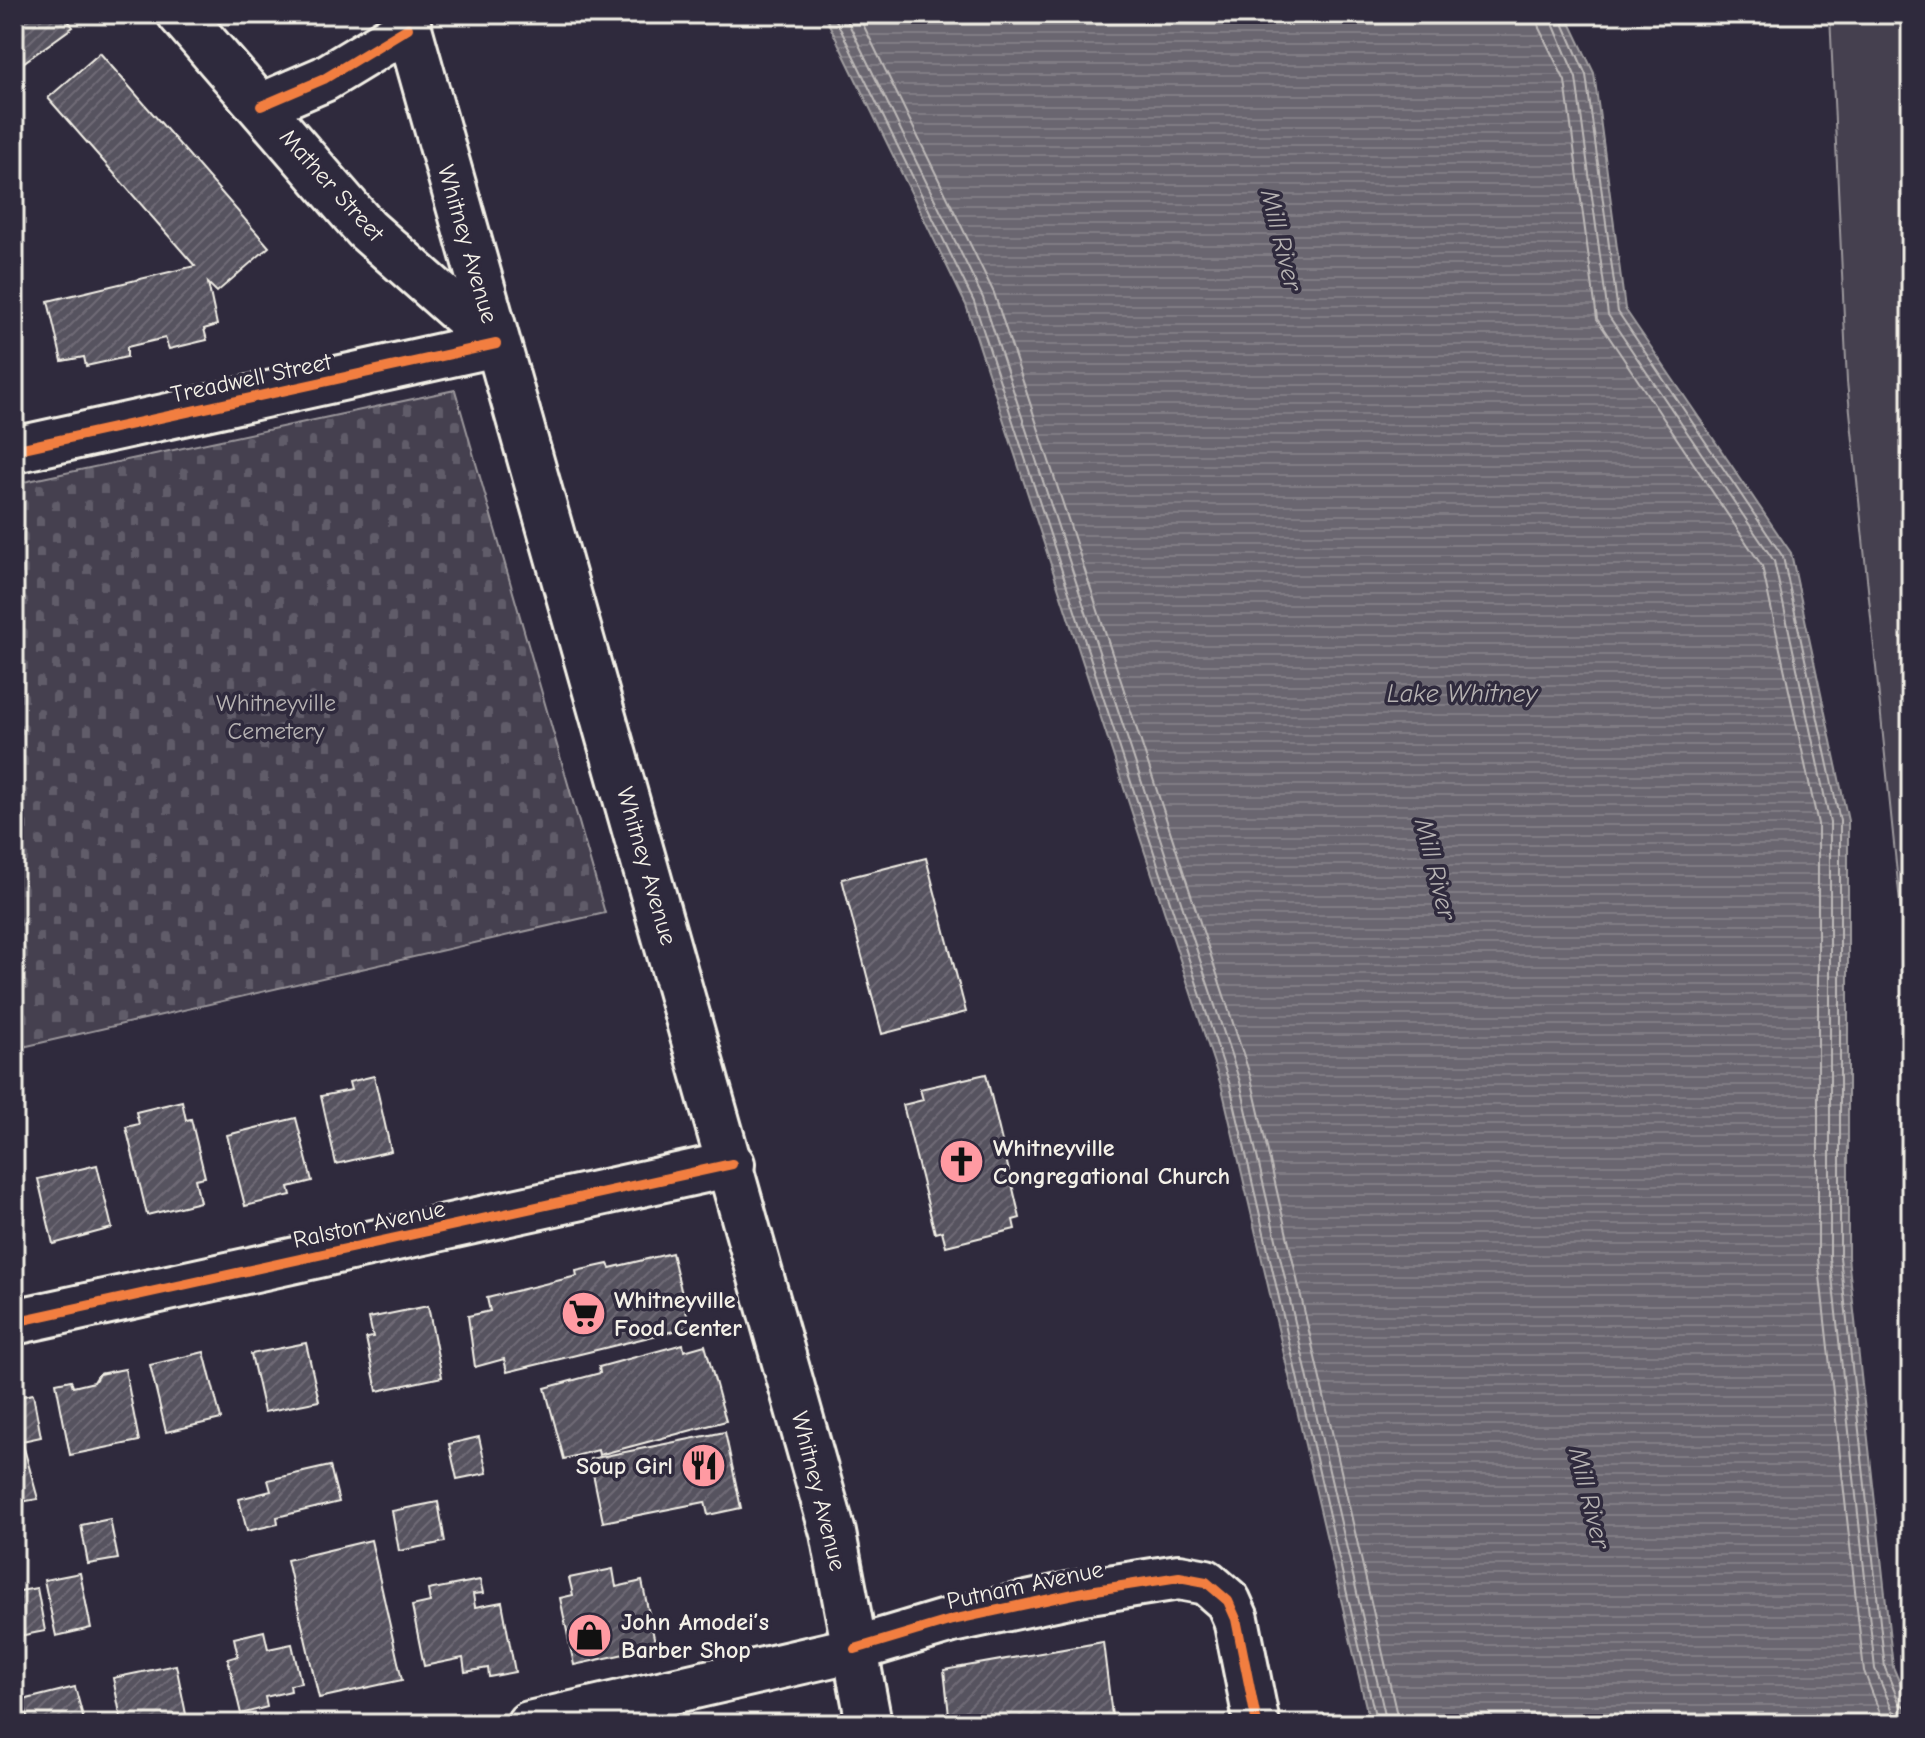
<svg xmlns="http://www.w3.org/2000/svg" width="1925" height="1738" viewBox="0 0 1925 1738" font-family="'Comic Neue',sans-serif">
<defs>
<pattern id="cemetery-stones" width="16" height="16" patternUnits="userSpaceOnUse" patternTransform="scale(2)"><rect width="16" height="16" fill="#454050"/><path d="M2 7V4a2 2 0 0 1 4 0v3zM10 15v-3a2 2 0 0 1 4 0v3z" fill="#605c69"/></pattern>
<pattern id="water-rules" width="6" height="5" patternUnits="userSpaceOnUse" patternTransform="scale(2)"><rect width="6" height="5" fill="#6a6670"/><path d="M0 2.5h6" fill="none" stroke="#807c84"/></pattern>
<pattern id="building-hatch" width="6" height="6" patternUnits="userSpaceOnUse" patternTransform="scale(2)"><rect width="6" height="6" fill="#56525f"/><path d="M-1 1l2-2M0 6l6-6M5 7l2-2" fill="none" stroke="#6f6b76"/></pattern>
</defs>
<rect width="100%" height="100%" fill="#2f2a3d"/>
<filter id="ink" filterUnits="userSpaceOnUse"><feTurbulence type="fractalNoise" baseFrequency=".0125" numOctaves="2"/><feDisplacementMap in="SourceGraphic" scale="16" xChannelSelector="R" yChannelSelector="G"/><feConvolveMatrix kernelMatrix="1 2 1 2 8 2 1 2 1" color-interpolation-filters="sRGB"/></filter>
<g filter="url(#ink)">
<polygon fill="#454050" stroke="#9c989c" stroke-width="2" points="1830,14 1911,14 1911,1011 1847,382"/>
<polygon fill="url(#cemetery-stones)" stroke="#9c989c" stroke-width="2" points="455,390 605,913 14,1049 14,484"/>
<polygon fill="url(#water-rules)" stroke="#a19ea0" stroke-width="2" points="824,14 1566,14 1594,73 1625,309 1791,553 1848,821 1848,1257 1893,1667 1911,1709 1911,1724 1370,1724 1222,1088 966,305"/>
<g fill="none" stroke-linecap="round" stroke-linejoin="round">
<g stroke="#bdb9b8" stroke-width="2">
<polyline points="833,14 974,302 1230,1085 1377,1724"/>
<polyline points="844,14 983,298 1240,1082 1387,1724"/>
<polyline points="858,14 994,293 1251,1078 1399,1724"/>
<polyline points="1537,14 1539,28 1565,81 1597,319 1762,566 1818,824 1818,1258 1864,1671 1880,1713 1889,1724"/>
<polyline points="1549,14 1576,78 1608,315 1774,561 1830,822 1830,1258 1875,1669 1893,1711 1911,1719"/>
<polyline points="1559,14 1586,75 1618,312 1783,557 1840,821 1840,1257 1885,1668 1900,1704 1911,1709"/>
</g>
</g>
<g fill="url(#building-hatch)" stroke="#f4f1e8" stroke-width="2">
<polygon points="14,14 63,14 73,27 20,65 14,56 14,42 23,36 14,24"/>
<polygon points="100,53 269,247 217,292 208,283 217,325 204,329 207,340 169,349 165,338 127,347 127,357 86,366 84,357 62,361 48,301 195,266 48,98"/>
<polygon points="926,858 966,1012 882,1034 842,879"/>
<polygon points="986,1074 1020,1218 1013,1220 1015,1229 946,1246 942,1231 935,1233 903,1105 923,1100 920,1089"/>
<polygon points="374,1076 391,1151 336,1164 321,1096 351,1090 349,1082"/>
<polygon points="182,1101 186,1120 191,1119 205,1177 195,1179 200,1202 147,1215 126,1127 139,1124 136,1112"/>
<polygon points="296,1118 312,1181 289,1187 291,1195 245,1206 227,1135"/>
<polygon points="97,1165 112,1228 53,1244 38,1179"/>
<polygon points="672,1253 690,1327 507,1372 504,1359 475,1367 468,1316 490,1311 487,1298 577,1276 576,1271 608,1264 610,1268"/>
<polygon points="428,1306 442,1377 377,1391 366,1338 373,1337 369,1318"/>
<polygon points="306,1343 319,1401 264,1412 251,1354"/>
<polygon points="683,1344 684,1351 705,1345 726,1421 599,1455 598,1450 564,1459 545,1388 600,1373 599,1367"/>
<polygon points="204,1352 221,1419 166,1432 150,1365"/>
<polygon points="125,1369 139,1441 70,1455 56,1383 71,1380 73,1387 94,1382 99,1374"/>
<polygon points="33,1394 41,1437 22,1441 38,1499 14,1503 14,1398"/>
<polygon points="725,1432 741,1508 708,1515 705,1502 603,1522 590,1459"/>
<polygon points="479,1437 487,1473 457,1479 449,1444"/>
<polygon points="330,1466 339,1502 277,1517 278,1524 247,1531 239,1499 271,1491 268,1480"/>
<polygon points="438,1502 445,1542 399,1551 392,1511"/>
<polygon points="110,1519 118,1559 88,1564 81,1525"/>
<polygon points="371,1540 402,1680 319,1698 287,1560"/>
<polygon points="613,1569 616,1587 642,1581 656,1647 574,1665 560,1598 573,1595 569,1578"/>
<polygon points="80,1573 91,1628 56,1636 44,1580"/>
<polygon points="480,1580 483,1593 473,1594 475,1607 502,1602 515,1672 489,1677 488,1668 465,1672 463,1658 424,1666 412,1606 430,1602 428,1590"/>
<polygon points="37,1588 45,1631 14,1637 14,1592"/>
<polygon points="264,1631 268,1649 292,1644 301,1683 290,1685 291,1691 265,1697 267,1707 241,1714 228,1659 238,1656 234,1638"/>
<polygon points="1103,1642 1113,1724 950,1724 944,1670"/>
<polygon points="176,1665 188,1724 122,1724 113,1678"/>
<polygon points="75,1687 85,1724 29,1724 23,1700"/>
</g>
<g fill="none" stroke-linecap="round" stroke-linejoin="round">
<defs>
<g id="street">
<polyline points="14,450 496,344"/>
<polyline points="14,1322 732,1164"/>
<polyline points="855,1649 952,1620 1083,1592 1179,1577 1206,1582 1228,1601 1236,1619 1257,1724"/>
</g>
<g id="secondary">
<polyline points="180,14 366,229 496,344"/>
<polyline points="261,106 324,79 408,28"/>
<polyline points="529,1724 855,1649"/>
</g>
<polyline id="primary" points="405,14 833,1533 869,1724"/>
</defs>
<use href="#street" stroke="#f4f1e8" stroke-width="50"/>
<use href="#secondary" stroke="#f4f1e8" stroke-width="50"/>
<use href="#primary" stroke="#f4f1e8" stroke-width="50"/>
<use href="#street" stroke="#2f2a3d" stroke-width="44"/>
<use href="#secondary" stroke="#2f2a3d" stroke-width="44"/>
<use href="#primary" stroke="#2f2a3d" stroke-width="44"/>
<defs>
<g id="cycleway">
<polyline points="261,106 324,79 408,28"/>
<polyline points="14,450 496,344"/>
<polyline points="14,1322 732,1164"/>
<polyline points="855,1649 952,1620 1083,1592 1179,1577 1206,1582 1228,1601 1236,1619 1257,1724"/>
</g>
</defs>
<use href="#cycleway" stroke="#2f2a3d" stroke-width="15"/>
<use href="#cycleway" stroke="#f27e40" stroke-width="10"/>
</g>
</g>
<defs>
<symbol id="church-disc" viewBox="-11 -11 22 22"><circle r="9.5" fill="#ff9aa2" stroke="#2f2a3d"/><path d="M-1.2-6h2.4v3.5h3.3v2.4h-3.3V6h-2.4V-.1h-3.3v-2.4h3.3Z" fill="#111"/></symbol>
<symbol id="supermarket-disc" viewBox="-11 -11 22 22"><circle r="9.5" fill="#ff9aa2" stroke="#2f2a3d"/><path d="M-6-5.5h2.5l.6 2H6L4.5 2H-2.5L-4.4-4H-6ZM-1.5 3.2a1.3 1.3 0 1 0 .1 0ZM3 3.2a1.3 1.3 0 1 0 .1 0Z" fill="#111"/></symbol>
<symbol id="restaurant-disc" viewBox="-11 -11 22 22"><circle r="9.5" fill="#ff9aa2" stroke="#2f2a3d"/><path d="M-5-6h1v4h1v-4h1v4h1v-4h1v5L-1.5 .5V6h-2V.5L-5-1ZM5-6V6H3V1.5H1.5Q1.5-4 5-6Z" fill="#111"/></symbol>
<symbol id="shop-disc" viewBox="-11 -11 22 22"><circle r="9.5" fill="#ff9aa2" stroke="#2f2a3d"/><path d="M-5-2.5h2.3a2.7 3.5 0 0 1 5.4 0H5L5.5 6h-11ZM-1.5-2.5h3a1.5 2.3 0 0 0-3 0Z" fill="#111"/></symbol>
</defs>
<g fill-rule="evenodd">
<use href="#church-disc" x="936" y="1136" width="51" height="51"/>
<use href="#supermarket-disc" x="558" y="1288" width="51" height="51"/>
<use href="#restaurant-disc" x="678" y="1440" width="51" height="51"/>
<use href="#shop-disc" x="564" y="1610" width="51" height="51"/>
</g>
<g text-anchor="middle" stroke-width="7" stroke-linejoin="round" paint-order="stroke">
<g font-size="24" fill="#f4f1e8" stroke="#2f2a3d">
<text transform="translate(332 185) rotate(48)" y="8">Mather Street</text>
<text transform="translate(468 244) rotate(74)" y="8">Whitney Avenue</text>
<text transform="translate(251 378) rotate(-12)" y="8">Treadwell Street</text>
<text transform="translate(647 866) rotate(74)" y="8">Whitney Avenue</text>
<text transform="translate(369 1224) rotate(-12)" y="8">Ralston Avenue</text>
<text transform="translate(819 1491) rotate(76)" y="8">Whitney Avenue</text>
<text transform="translate(1025 1585) rotate(-12)" y="8">Putnam Avenue</text>
</g>
<g font-size="24" fill="#b7b3b3" stroke="#2f2a3d">
<text x="276" y="711">Whitneyville<tspan x="276" dy="28">Cemetery</tspan></text>
</g>
<g font-size="24" font-weight="bold" fill="#f4f1e8" stroke="#2f2a3d" text-anchor="start">
<text x="993" y="1156">Whitneyville<tspan x="993" dy="28">Congregational Church</tspan></text>
<text x="614" y="1308">Whitneyville<tspan x="614" dy="28">Food Center</tspan></text>
<text x="673" y="1474" text-anchor="end">Soup Girl</text>
<text x="621" y="1630">John Amodei’s<tspan x="621" dy="28">Barber Shop</tspan></text>
</g>
<g font-size="26" font-style="italic" fill="#b6b2b2" stroke="#2f2a3d">
<text transform="translate(1282 240) rotate(76)" y="9">Mill River</text>
<text x="1462" y="702">Lake Whitney</text>
<text transform="translate(1436 869) rotate(76)" y="9">Mill River</text>
<text transform="translate(1590 1498) rotate(76)" y="9">Mill River</text>
</g>
</g>
<rect width="1925" height="1738" fill="none" stroke="#2f2a3d" stroke-width="48"/>
<rect x="24" y="24" width="1877" height="1690" fill="none" stroke="#f4f1e8" stroke-width="3" filter="url(#ink)"/>
</svg>
